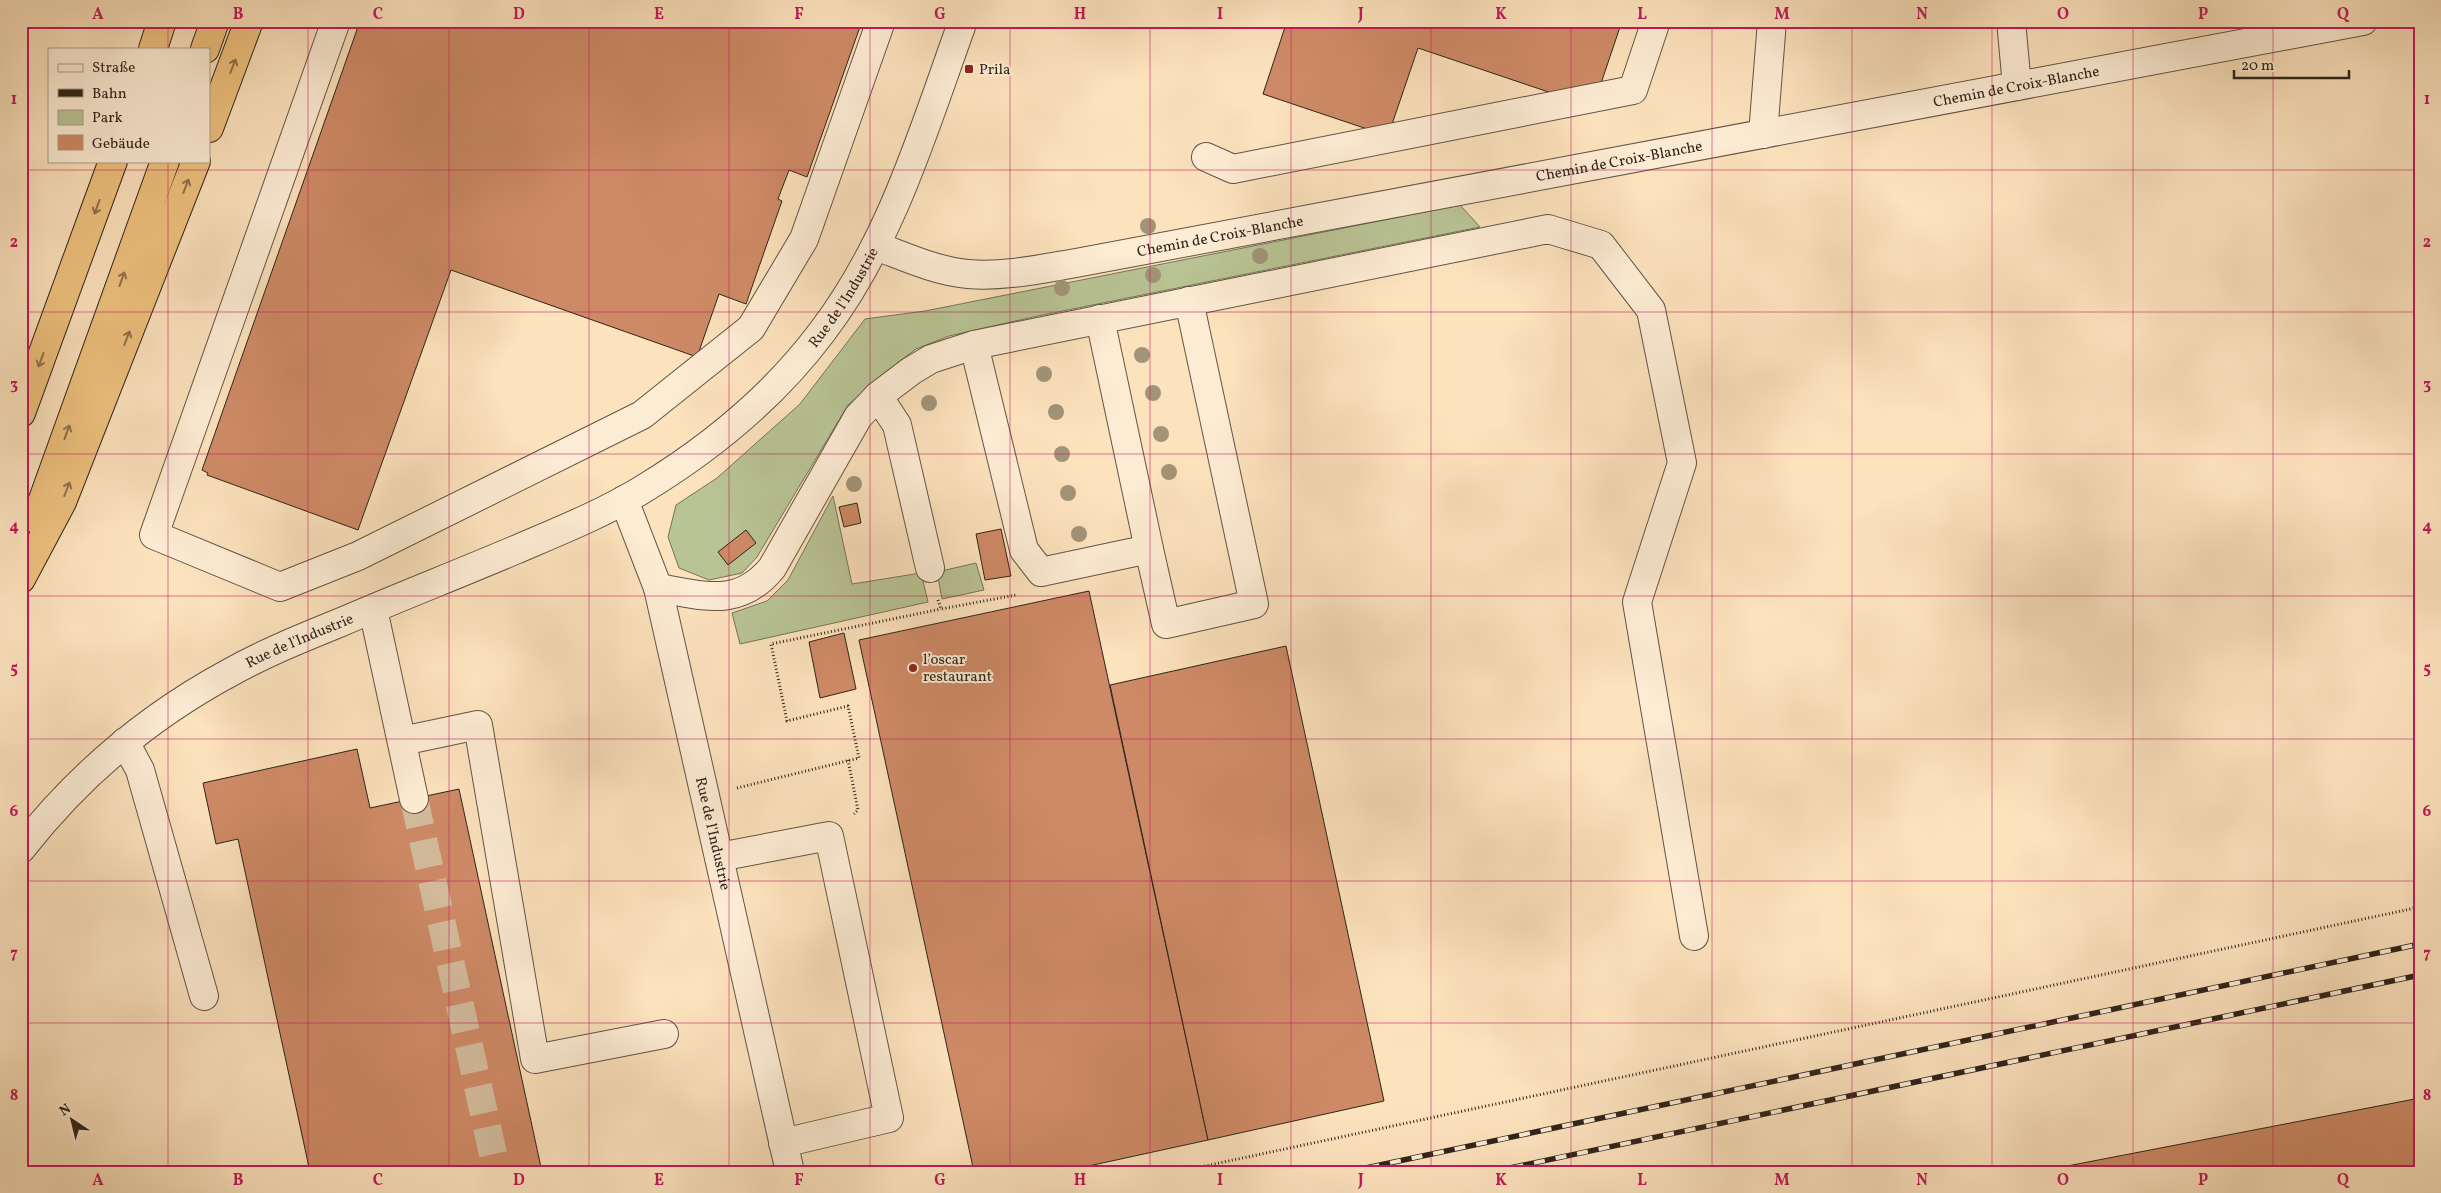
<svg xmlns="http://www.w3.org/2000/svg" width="2441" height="1193" viewBox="0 0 2441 1193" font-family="Vollkorn,serif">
<rect width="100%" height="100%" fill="#fce2bd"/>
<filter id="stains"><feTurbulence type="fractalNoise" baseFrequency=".004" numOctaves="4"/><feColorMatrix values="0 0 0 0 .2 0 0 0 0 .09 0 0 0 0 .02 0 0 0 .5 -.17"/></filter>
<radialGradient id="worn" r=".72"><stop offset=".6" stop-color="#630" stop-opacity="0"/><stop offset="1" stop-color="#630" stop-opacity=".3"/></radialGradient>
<g fill="#b9c495" stroke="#747458">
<polygon points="1460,205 1480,227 1033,317 949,336 916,349 883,374 848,405 757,557 742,573 709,580 679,568 668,537 676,505 717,478 800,404 865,319 925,311"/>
<polygon points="833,496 852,584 921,573 928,602 740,644 732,613 767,601 788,580"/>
<polygon points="976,563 984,590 942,599 937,572"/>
</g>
<g fill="#ce8a66" stroke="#2e241b">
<polygon points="360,21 862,21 807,177 789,170 778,199 782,201 746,304 719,294 697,357 451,270 358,530 207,475 208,473 202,470"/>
<polygon points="1287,21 1622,21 1593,107 1418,48 1388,136 1263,94"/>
<polygon points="857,503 861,523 844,527 839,507"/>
<polygon points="1001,529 1011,576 985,580 976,534"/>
<polygon points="746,530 756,543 728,565 718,552"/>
<polygon points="1089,591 1208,1140 1061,1172 974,1172 859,640"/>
<polygon points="844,633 856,689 820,698 809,642"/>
<polygon points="1286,646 1384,1101 1208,1140 1110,685"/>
<polygon points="357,749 370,808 459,789 542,1172 310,1172 238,839 216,844 203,783"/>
<polygon points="2420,1098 2420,1172 2036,1172"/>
</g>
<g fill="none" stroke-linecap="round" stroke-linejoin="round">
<polyline stroke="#d3bc9d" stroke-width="28" stroke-dasharray="28 14" stroke-linecap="butt" points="414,799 497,1172"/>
<defs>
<g id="minor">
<polyline points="336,21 154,535 280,587 358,556 642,415 751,328 804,239 881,21"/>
<polyline points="2011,21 2017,86"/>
<polyline points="1763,134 1772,21"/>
<polyline points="1206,157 1233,169 1633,90 1656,21"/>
<path id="s1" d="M876,246c30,11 60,25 92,28 36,3 72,-5 108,-11l1287,-242"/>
<polyline points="974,345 1024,550 1041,572 1149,549 1100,319"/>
<polyline points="878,396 897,425 930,568"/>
<path id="s2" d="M624,500l34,88 132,584"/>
<polyline points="1149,549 1166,624 1254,604 1189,301"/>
<path d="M658,588c45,7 80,21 114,-20l86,-151 20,-21 33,-25 20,-12 43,-14 574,-116 53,16 50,65 31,153 -45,139 57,334"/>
<polyline points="373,609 414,799"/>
<polyline points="402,741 478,725 535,1059 664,1034"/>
<polyline points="125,742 140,770 204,996"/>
<path id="s3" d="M21,849c57,-73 128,-133 210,-177 34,-19 71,-34 108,-49 58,-25 117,-48 176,-73 42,-18 85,-35 125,-59 68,-41 134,-95 182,-159 70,-92 102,-204 141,-311"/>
<polyline points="719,857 829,836 889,1118 783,1143"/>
</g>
<g id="highway">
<polyline points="153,49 162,21"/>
<polyline points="205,49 215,21"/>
<polyline points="209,128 249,21"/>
<polyline points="21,413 113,161"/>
<polyline points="36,519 165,161"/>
<polyline points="21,579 62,502 196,161"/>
</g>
</defs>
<use href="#minor" stroke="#625444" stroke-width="30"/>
<use href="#highway" stroke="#2e241b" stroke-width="30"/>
<g stroke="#2e241b" stroke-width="3" stroke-dasharray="1 2.5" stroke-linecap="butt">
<polyline points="938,600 941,609 1016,595"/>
<polyline points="848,760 858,810 854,814"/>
<polyline points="737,788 859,758 848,706 787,721 771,644 941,609"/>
<polyline points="1177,1172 2420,907"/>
</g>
<use href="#minor" stroke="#fdecd4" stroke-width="28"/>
<use href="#highway" stroke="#eec17e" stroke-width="28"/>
<defs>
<g id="rail">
<polyline points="1347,1172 2420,944"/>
<polyline points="1491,1172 2420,975"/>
</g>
</defs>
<use href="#rail" stroke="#2e241b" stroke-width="5.5"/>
<use href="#rail" stroke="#fdecd4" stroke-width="4" stroke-dasharray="11" stroke-linecap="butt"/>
</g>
<g fill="#a29478">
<circle cx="1148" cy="226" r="8"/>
<circle cx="1260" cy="256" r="8"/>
<circle cx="1153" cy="275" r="8"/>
<circle cx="1062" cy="288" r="8"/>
<circle cx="1142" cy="355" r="8"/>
<circle cx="1044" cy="374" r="8"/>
<circle cx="1153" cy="393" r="8"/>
<circle cx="929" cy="403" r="8"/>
<circle cx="1056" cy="412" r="8"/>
<circle cx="1161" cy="434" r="8"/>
<circle cx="1062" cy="454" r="8"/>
<circle cx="1169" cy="472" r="8"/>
<circle cx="854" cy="484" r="8"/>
<circle cx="1068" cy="493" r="8"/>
<circle cx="1079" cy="534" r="8"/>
</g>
<defs><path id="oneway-shaft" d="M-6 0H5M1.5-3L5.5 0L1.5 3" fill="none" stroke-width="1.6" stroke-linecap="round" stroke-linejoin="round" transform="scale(1.25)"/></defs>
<g stroke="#8e724c">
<use href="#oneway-shaft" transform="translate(233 66) rotate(-69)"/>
<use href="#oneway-shaft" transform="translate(186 186) rotate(-69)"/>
<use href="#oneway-shaft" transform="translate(97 207) rotate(110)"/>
<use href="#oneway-shaft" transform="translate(122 279) rotate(-70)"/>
<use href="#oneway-shaft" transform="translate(127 338) rotate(-69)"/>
<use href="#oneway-shaft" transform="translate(41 360) rotate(110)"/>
<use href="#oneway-shaft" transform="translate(67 432) rotate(-70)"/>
<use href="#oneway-shaft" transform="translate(67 489) rotate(-69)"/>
</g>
<path fill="none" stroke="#c2185b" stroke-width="1" stroke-opacity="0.55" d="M168,21v28M308,21v1151M449,21v1151M589,21v1151M729,21v1151M870,21v1151M1010,21v1151M1150,21v1151M1291,21v1151M1431,21v1151M1571,21v1151M1712,21v1151M1852,21v1151M1992,21v1151M2133,21v1151M2273,21v1151M168,161v1011M21,170h2399M21,312h2399M21,454h2399M21,596h2399M21,739h2399M21,881h2399M21,1023h2399"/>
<g fill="#8f2418" stroke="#fdecd4" stroke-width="2">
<rect x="964" y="64" width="10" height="10" rx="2.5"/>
<circle cx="913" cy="668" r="5"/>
</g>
<g text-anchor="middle" stroke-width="4" stroke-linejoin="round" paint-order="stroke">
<g font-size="15" fill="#2e241b" stroke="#fdecd4" text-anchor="start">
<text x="979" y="74">Prila</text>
<text x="923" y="664">l’oscar<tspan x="923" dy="17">restaurant</tspan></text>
</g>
<g font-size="15" fill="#2e241b" stroke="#fdecd4">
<text dy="5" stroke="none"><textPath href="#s1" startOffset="1162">Chemin de Croix-Blanche</textPath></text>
<text dy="5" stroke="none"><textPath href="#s1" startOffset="758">Chemin de Croix-Blanche</textPath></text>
<text dy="5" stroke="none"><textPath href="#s1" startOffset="352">Chemin de Croix-Blanche</textPath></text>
<text dy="5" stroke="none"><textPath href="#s3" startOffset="1008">Rue de l'Industrie</textPath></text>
<text dy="5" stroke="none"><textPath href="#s3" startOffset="352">Rue de l'Industrie</textPath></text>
<text dy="5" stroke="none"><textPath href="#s2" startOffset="346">Rue de l'Industrie</textPath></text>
</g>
</g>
<rect width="2441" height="1193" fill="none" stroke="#fce2bd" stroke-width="55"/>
<rect x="48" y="48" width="162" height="115" fill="#fdecd4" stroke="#aa9c8a"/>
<rect x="58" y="64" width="25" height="8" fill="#fdecd4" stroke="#aa9c8a"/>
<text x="92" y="72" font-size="15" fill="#2e241b">Straße</text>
<rect x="58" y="89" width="25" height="8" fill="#2e241b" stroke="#aa9c8a"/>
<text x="92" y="98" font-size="15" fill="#2e241b">Bahn</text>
<rect x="58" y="110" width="25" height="15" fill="#b9c495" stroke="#aa9c8a"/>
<text x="92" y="122" font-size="15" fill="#2e241b">Park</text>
<rect x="58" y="135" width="25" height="15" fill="#ce8a66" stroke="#aa9c8a"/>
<text x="92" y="148" font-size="15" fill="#2e241b">Gebäude</text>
<g transform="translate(72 1120) rotate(325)" stroke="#fdecd4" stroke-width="4" paint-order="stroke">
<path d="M0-4L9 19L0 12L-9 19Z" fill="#2e241b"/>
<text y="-8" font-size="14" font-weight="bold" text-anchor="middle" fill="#2e241b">N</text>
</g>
<path d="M2234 70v8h115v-8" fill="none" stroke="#2e241b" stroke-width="2.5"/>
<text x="2241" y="70" font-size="15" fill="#2e241b" stroke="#fdecd4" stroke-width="4" paint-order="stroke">20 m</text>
<rect x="28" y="28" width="2386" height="1138" fill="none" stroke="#c2185b" stroke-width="2"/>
<g font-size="16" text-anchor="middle" font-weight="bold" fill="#c2185b">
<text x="98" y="19">A</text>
<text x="238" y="19">B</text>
<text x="378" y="19">C</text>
<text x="519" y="19">D</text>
<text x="659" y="19">E</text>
<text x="799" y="19">F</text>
<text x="940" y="19">G</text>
<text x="1080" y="19">H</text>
<text x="1220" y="19">I</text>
<text x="1361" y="19">J</text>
<text x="1501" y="19">K</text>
<text x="1642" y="19">L</text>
<text x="1782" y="19">M</text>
<text x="1922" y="19">N</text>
<text x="2063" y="19">O</text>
<text x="2203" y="19">P</text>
<text x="2343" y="19">Q</text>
<text x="14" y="104">1</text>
<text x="2427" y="104">1</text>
<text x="14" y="247">2</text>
<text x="2427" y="247">2</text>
<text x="14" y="389">3</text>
<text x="2427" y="389">3</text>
<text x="14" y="531">4</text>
<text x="2427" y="531">4</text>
<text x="14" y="673">5</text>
<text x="2427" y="673">5</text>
<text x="14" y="816">6</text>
<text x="2427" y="816">6</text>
<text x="14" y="958">7</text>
<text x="2427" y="958">7</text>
<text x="14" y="1100">8</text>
<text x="2427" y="1100">8</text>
<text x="98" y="1185">A</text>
<text x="238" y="1185">B</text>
<text x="378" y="1185">C</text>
<text x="519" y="1185">D</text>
<text x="659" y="1185">E</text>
<text x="799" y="1185">F</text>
<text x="940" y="1185">G</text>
<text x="1080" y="1185">H</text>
<text x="1220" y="1185">I</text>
<text x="1361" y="1185">J</text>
<text x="1501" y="1185">K</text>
<text x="1642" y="1185">L</text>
<text x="1782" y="1185">M</text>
<text x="1922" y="1185">N</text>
<text x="2063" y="1185">O</text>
<text x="2203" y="1185">P</text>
<text x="2343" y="1185">Q</text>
</g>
<rect width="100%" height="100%" filter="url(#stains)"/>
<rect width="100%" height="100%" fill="url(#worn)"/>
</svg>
